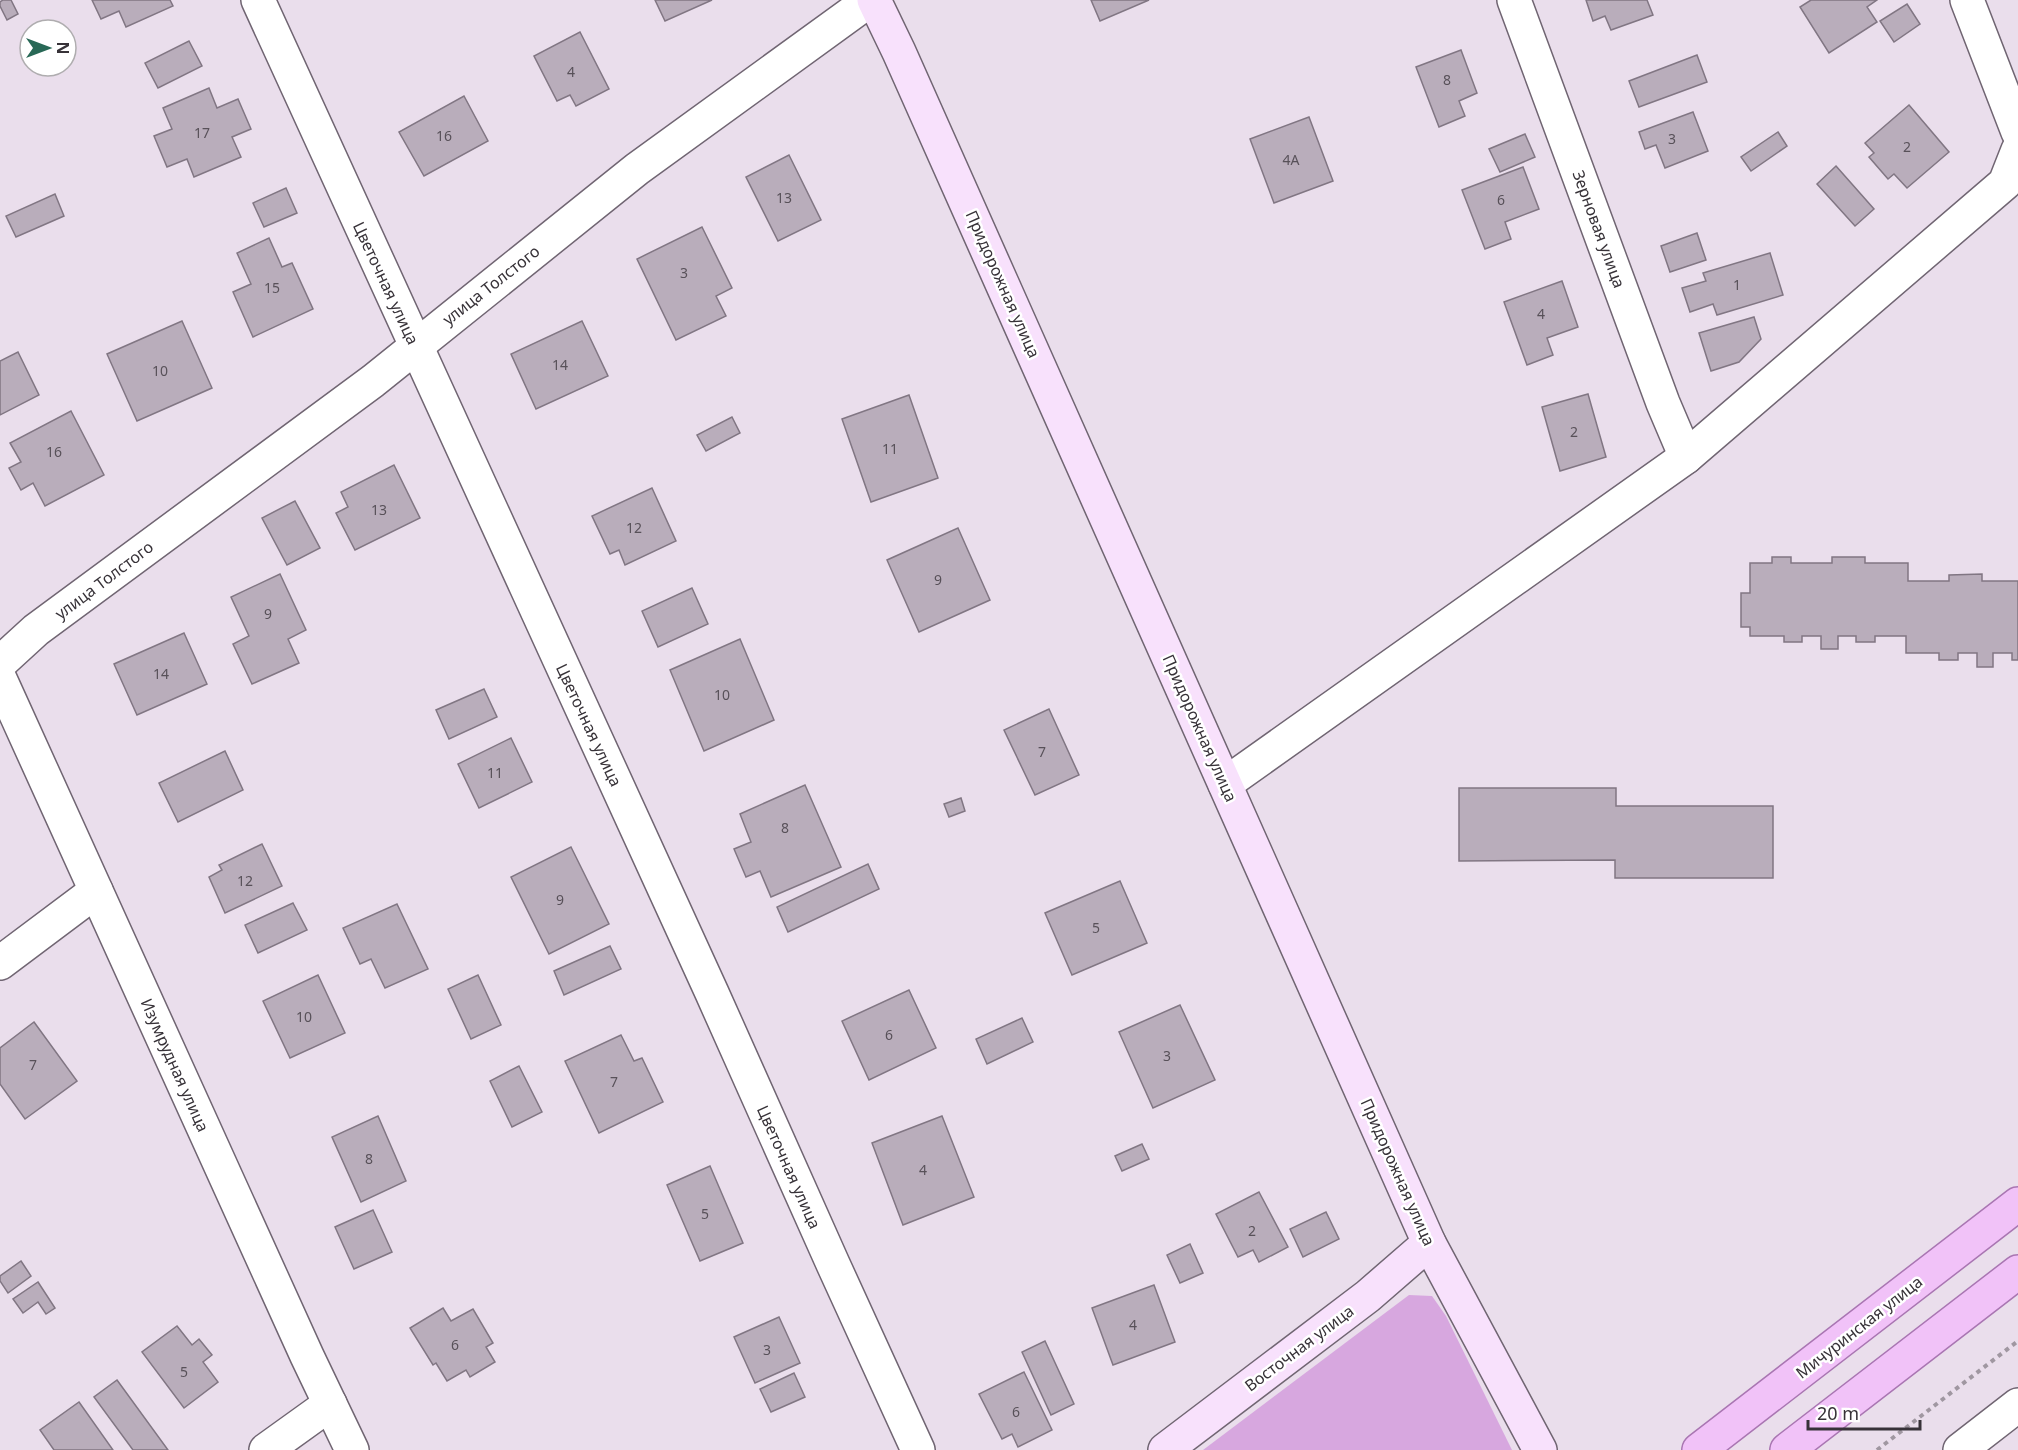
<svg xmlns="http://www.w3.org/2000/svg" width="2018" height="1450" viewBox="0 0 2018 1450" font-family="'Noto Sans',sans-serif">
<rect width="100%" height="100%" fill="#eadeec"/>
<polygon fill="#d7a7df" points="1409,1295 1432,1296 1446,1316 1512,1450 1203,1450"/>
<g fill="#b9adbb" stroke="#817683" stroke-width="1.5">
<polygon points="3,0 11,0 18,14 7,20 0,6 0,2"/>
<polygon points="92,0 170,0 173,6 126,27 119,11 101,19"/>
<polygon points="655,0 712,0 665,21"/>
<polygon points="1091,0 1149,0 1100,21"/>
<polygon points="1586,0 1647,0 1653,15 1611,30 1605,16 1593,21"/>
<polygon points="1811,0 1877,0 1867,7 1877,22 1829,53 1800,7"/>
<polygon points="1907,4 1920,24 1894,42 1880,21"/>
<polygon points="580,32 609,89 576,106 570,95 557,101 534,56"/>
<polygon points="189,41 202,66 158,88 145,63"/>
<polygon points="1461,50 1477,93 1459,101 1465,116 1439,127 1416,67"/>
<polygon points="1697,55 1707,82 1639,107 1629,81"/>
<polygon points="209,88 217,108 238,99 251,129 232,137 241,157 194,177 187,159 167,167 154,136 172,129 163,108"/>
<polygon points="464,96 488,141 424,176 399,132"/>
<polygon points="1909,105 1949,152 1907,188 1894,174 1888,179 1869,157 1874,153 1865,143"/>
<polygon points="1693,112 1708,151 1665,168 1656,145 1645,149 1639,132"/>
<polygon points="1309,117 1333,181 1274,203 1250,139"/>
<polygon points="1778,132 1787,146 1751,171 1741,157"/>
<polygon points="1525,134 1535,157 1500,172 1489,149"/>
<polygon points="789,155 821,220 778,241 746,177"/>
<polygon points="1836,166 1874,209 1855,226 1817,184"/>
<polygon points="1523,167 1539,209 1505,222 1511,239 1485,249 1462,190"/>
<polygon points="286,188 297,213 264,227 253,203"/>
<polygon points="55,194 64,216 16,237 6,216"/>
<polygon points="702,227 732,288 716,296 726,316 676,340 637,259"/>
<polygon points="1697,233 1706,260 1670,272 1661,246"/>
<polygon points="269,238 282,267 292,263 313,309 253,337 233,292 251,284 237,253"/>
<polygon points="1770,253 1783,295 1717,315 1713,304 1690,312 1682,288 1706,281 1703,273"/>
<polygon points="1562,281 1578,327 1547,338 1553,355 1527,365 1504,302"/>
<polygon points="1754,317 1761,339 1739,362 1711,371 1699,333"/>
<polygon points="182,321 212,388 137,421 107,354"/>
<polygon points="582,321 608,376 536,409 511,354"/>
<polygon points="18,352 39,395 0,415 0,361"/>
<polygon points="1588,394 1606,457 1560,471 1542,407"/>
<polygon points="909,395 938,478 871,502 842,419"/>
<polygon points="71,411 104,475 45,506 33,483 21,490 9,468 21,462 10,443"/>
<polygon points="732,417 740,433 706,451 697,435"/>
<polygon points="394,465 420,518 355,550 336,513 348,507 341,492"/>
<polygon points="652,488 676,541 625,565 619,550 610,554 592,516"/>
<polygon points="295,501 320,548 287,565 262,518"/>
<polygon points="958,528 990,600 919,632 887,560"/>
<polygon points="1772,557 1791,557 1791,563 1832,563 1832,557 1865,557 1865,563 1908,563 1908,581 1949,581 1949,575 1982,574 1982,581 2018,581 2018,660 2012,660 2012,653 1993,653 1993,667 1977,667 1977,653 1958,653 1958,660 1939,660 1939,653 1906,653 1906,636 1875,636 1875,642 1856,642 1856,636 1838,636 1838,649 1821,649 1821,636 1802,636 1802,642 1784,642 1784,636 1750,636 1750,627 1741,627 1741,593 1750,593 1750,563 1772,563"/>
<polygon points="280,574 306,630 288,639 299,663 252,684 233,644 249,636 231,597"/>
<polygon points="692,588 708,624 658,647 642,611"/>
<polygon points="184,633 207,684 137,715 114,664"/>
<polygon points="740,639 774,720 704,751 670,670"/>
<polygon points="484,689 497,717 449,739 436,710"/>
<polygon points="1049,709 1079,775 1035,795 1004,730"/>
<polygon points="511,738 532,782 479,808 458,764"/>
<polygon points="225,751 243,790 178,822 159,783"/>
<polygon points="805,785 841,867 771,897 760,871 746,877 734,849 751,842 740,814"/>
<polygon points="1459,788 1616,788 1616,806 1773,806 1773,878 1615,878 1615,860 1459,861"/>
<polygon points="961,798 965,811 949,817 944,804"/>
<polygon points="262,844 282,886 225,913 209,877 222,870 219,865"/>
<polygon points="571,847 609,924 549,954 511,877"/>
<polygon points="868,864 879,889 788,932 777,907"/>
<polygon points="1120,881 1147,943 1072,975 1045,913"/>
<polygon points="293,903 307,930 258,953 245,925"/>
<polygon points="397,904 428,969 385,988 371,959 360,964 343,928"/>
<polygon points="610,946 621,969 564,995 554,971"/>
<polygon points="318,975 345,1033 290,1058 263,1001"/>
<polygon points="478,975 501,1025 471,1039 448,989"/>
<polygon points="909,990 936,1048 869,1080 842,1021"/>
<polygon points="1180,1005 1215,1080 1153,1108 1119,1032"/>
<polygon points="1022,1018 1033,1042 987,1064 976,1039"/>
<polygon points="34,1022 77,1081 25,1119 0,1084 0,1048"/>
<polygon points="621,1035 634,1061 642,1058 663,1102 599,1133 565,1061"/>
<polygon points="519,1066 542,1112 512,1127 490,1081"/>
<polygon points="378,1116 406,1181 361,1202 332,1137"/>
<polygon points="942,1116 974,1197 903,1225 872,1143"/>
<polygon points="1142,1144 1149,1159 1122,1171 1115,1156"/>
<polygon points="710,1166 743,1243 700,1261 667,1185"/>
<polygon points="1259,1192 1288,1247 1259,1262 1253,1250 1238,1257 1216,1214"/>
<polygon points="373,1210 392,1252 354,1269 335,1227"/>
<polygon points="1326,1212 1339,1239 1303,1257 1290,1229"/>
<polygon points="1190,1244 1203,1273 1180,1283 1167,1255"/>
<polygon points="21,1261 31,1276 8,1293 0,1281 0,1276"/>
<polygon points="38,1282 55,1308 46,1314 38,1302 23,1313 13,1299"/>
<polygon points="1154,1285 1175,1342 1113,1365 1092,1308"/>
<polygon points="443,1308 451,1321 473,1309 493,1343 486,1347 495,1362 470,1377 466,1370 447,1381 436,1363 433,1365 410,1328"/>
<polygon points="779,1317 800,1363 755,1383 734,1337"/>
<polygon points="177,1326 192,1345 199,1339 212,1355 203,1362 218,1382 184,1408 142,1352"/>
<polygon points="1045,1341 1074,1404 1051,1415 1022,1352"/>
<polygon points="1024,1372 1052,1430 1018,1447 1012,1434 1002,1439 979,1394"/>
<polygon points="794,1373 805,1397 771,1412 760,1389"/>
<polygon points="117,1380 168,1450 133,1450 94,1397"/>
<polygon points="79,1402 113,1450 54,1450 40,1430"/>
</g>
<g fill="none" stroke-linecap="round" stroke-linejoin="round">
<defs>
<g id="street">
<polyline points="258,0 712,993 833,1264 918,1450"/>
<polyline points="1514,0 1663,403 1686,457"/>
<polyline points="1967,0 2018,132"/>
<polyline points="0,663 36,630 373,381 637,169 870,0"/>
<polyline points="0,679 307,1356 352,1450"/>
<polyline points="1225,784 1686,457 2005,183 2018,150"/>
<polyline points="0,963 96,891"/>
<polyline points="266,1450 330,1404"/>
<polyline points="1960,1450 2018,1405"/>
</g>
<g id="secondary">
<polyline points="874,0 899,52 1429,1243 1540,1450"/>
<polyline points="1165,1450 1368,1296 1429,1243"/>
</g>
<g id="primary">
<polyline points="1699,1450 2018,1204"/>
<polyline points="1787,1450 2018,1272"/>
</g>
</defs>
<use href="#street" stroke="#706572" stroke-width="36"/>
<use href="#secondary" stroke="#706572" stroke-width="36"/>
<use href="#primary" stroke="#a976b2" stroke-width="36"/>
<polyline stroke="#a097a1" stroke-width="4" stroke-dasharray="4.5 4.5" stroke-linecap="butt" points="1877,1450 2018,1341"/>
<use href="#street" stroke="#fff" stroke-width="33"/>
<use href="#secondary" stroke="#f8e1fc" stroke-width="33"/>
<use href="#primary" stroke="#f1c2f8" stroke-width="33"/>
</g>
<g text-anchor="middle" stroke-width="5" stroke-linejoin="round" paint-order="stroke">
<g font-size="14" fill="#585159">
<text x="571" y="77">4</text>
<text x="1447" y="85">8</text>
<text x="202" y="138">17</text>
<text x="444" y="141">16</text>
<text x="1672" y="144">3</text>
<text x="1907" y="152">2</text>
<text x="1291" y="165">4А</text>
<text x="784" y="203">13</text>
<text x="1501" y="205">6</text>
<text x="684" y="278">3</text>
<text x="1737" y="290">1</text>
<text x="272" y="293">15</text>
<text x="1541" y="319">4</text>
<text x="560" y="370">14</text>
<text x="160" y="376">10</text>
<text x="1574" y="437">2</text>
<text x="890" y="454">11</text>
<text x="54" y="457">16</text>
<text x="379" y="515">13</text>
<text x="634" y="533">12</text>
<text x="938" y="585">9</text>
<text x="268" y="619">9</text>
<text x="161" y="679">14</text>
<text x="722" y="700">10</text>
<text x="1042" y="757">7</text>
<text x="495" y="778">11</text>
<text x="785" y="833">8</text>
<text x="245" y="886">12</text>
<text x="560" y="905">9</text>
<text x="1096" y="933">5</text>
<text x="304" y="1022">10</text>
<text x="889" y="1040">6</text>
<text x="1167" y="1061">3</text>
<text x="33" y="1070">7</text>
<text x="614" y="1087">7</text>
<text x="369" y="1164">8</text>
<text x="923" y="1175">4</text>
<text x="705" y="1219">5</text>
<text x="1252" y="1236">2</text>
<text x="1133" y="1330">4</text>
<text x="455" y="1350">6</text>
<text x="767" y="1355">3</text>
<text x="184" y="1377">5</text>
<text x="1016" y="1417">6</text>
</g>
<g font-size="16" fill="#373238" stroke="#fff">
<text transform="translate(1599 229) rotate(70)" y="6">Зерновая улица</text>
<text transform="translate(386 283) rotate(65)" y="6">Цветочная улица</text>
<text transform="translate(1003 284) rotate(66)" y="6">Придорожная улица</text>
<text transform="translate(491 285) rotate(-38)" y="6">улица Толстого</text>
<text transform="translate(104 580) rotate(-37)" y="6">улица Толстого</text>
<text transform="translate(589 725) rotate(65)" y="6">Цветочная улица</text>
<text transform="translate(1200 728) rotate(66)" y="6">Придорожная улица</text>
<text transform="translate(175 1065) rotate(66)" y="6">Изумрудная улица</text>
<text transform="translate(789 1167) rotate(66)" y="6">Цветочная улица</text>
<text transform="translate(1398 1172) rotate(66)" y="6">Придорожная улица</text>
<text transform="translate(1859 1327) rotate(-38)" y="6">Мичуринская улица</text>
<text transform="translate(1299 1348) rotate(-37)" y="6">Восточная улица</text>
</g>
</g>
<g transform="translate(48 48) rotate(90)"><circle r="28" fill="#ffffff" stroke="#afadaf" stroke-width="1.5"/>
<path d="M0-4.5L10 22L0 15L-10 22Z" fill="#286856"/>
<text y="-9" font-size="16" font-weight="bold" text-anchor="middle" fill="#373238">N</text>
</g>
<path d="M1808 1420v9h112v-9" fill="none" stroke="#373238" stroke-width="3"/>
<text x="1817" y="1420" font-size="18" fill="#373238" stroke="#ffffff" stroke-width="4.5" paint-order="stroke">20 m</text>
</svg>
